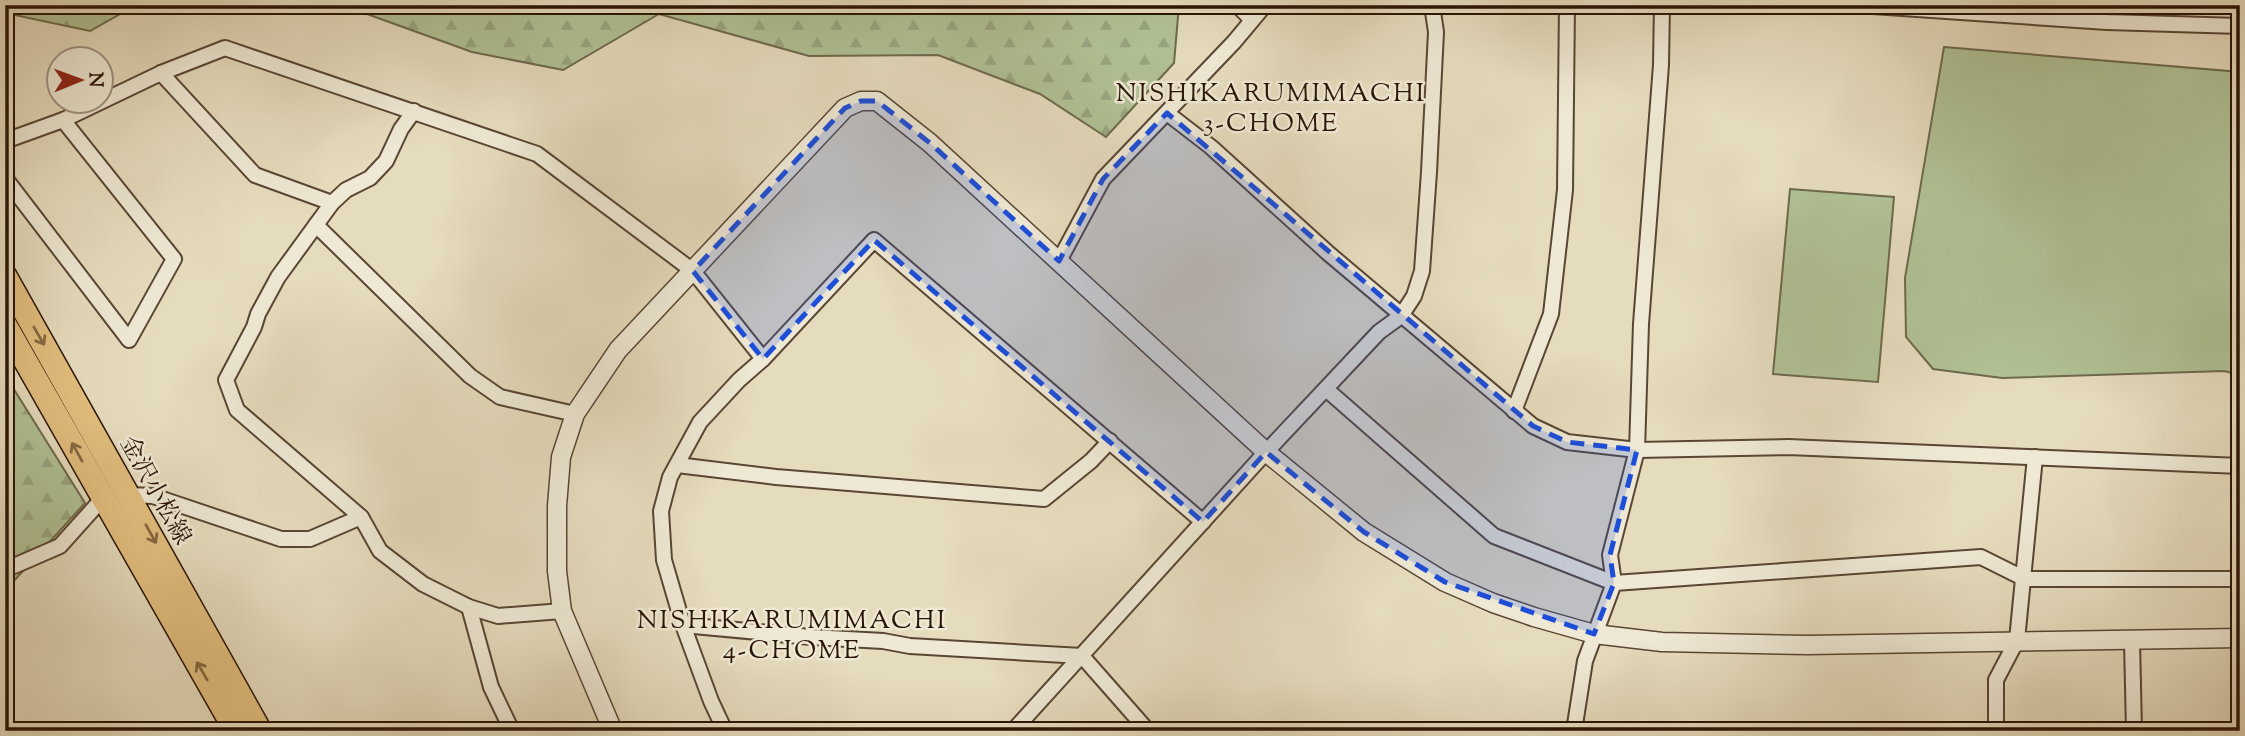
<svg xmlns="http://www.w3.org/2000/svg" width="2245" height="736" viewBox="0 0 2245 736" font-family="'Sorts Mill Goudy','Noto Serif JP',serif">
<defs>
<pattern id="forest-firs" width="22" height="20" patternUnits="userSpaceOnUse" patternTransform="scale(1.75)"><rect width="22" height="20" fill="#b0c195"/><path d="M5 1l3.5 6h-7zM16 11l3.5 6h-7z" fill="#98a57f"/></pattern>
</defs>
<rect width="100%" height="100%" fill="#e5dbbd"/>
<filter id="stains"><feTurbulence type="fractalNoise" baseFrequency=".00286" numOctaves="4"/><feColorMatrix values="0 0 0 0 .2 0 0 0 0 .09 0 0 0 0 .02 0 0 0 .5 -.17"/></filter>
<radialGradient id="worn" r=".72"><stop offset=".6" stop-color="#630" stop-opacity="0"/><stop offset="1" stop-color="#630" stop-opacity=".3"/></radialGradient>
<g fill="url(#forest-firs)" stroke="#6d6a4d" stroke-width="2">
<polygon points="5,5 136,5 90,31 5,13"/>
<polygon points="328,5 1179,5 1174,63 1106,137 1040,94 938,55 809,56 659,14 563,70 472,52 356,10"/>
<polygon points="5,375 85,503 12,583 5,602"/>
</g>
<g fill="#b0c195" stroke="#6d6a4d" stroke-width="2">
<polygon points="1944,47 2240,72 2240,375 2224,371 2002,378 1933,369 1906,337 1905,278"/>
<polygon points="1790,189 1894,197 1878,382 1773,374"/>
</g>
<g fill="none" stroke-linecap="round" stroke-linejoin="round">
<defs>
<g id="minor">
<polyline points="1237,5 1251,19"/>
<polyline points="1858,5 2107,22 2240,26"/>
<polyline points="161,73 255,175 332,203"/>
<polyline points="414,111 401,129 386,161 370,178 346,190 332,203 278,277 258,314 254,327 226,380 237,410 361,517 380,551 423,584 469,607 498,616 562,611"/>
<polyline points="1167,113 1211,147 1328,253 1533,426 1567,442 1637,450 1788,447 2240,466"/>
<polyline points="5,141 63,120 161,73 225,48 537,154 693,271 763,359"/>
<polyline points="5,178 129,340 174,259 63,120"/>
<polyline points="316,225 470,376 500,397 575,414"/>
<polyline points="1059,261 1103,179 1234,42 1265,5"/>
<polyline points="1326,389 1494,536 1614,583 1981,557 2025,579 2240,579"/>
<polyline points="1514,411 1551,314 1565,190 1567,5"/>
<polyline points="677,465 776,477 1044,499 1091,461 1110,441"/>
<polyline points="129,495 153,496 281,539 310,539 361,517"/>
<polyline points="5,566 14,566 60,546 103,498"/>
<polyline points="469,607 491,687 512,731"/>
<polyline points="683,625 811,637 883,641 910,646 1082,656 1148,731"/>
<polyline points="2132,641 2134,731"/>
<polyline points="725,731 711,701 683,625 664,560 661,511 670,477 700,422 739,380 763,359 874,240 1203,522"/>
<polyline points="1013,731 1266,452 1379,332 1401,316 1414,296 1422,271 1429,172 1436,32 1432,5"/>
<polyline points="1574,731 1585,661 1614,583 1610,555 1637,450 1641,324 1661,65 1662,5"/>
<polyline points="1996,731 1996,680 2017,640 2035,457"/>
</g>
<polyline id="tertiary" points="613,731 562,611 557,571 557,506 561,457 575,414 618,350 845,108 861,101 877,101 930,143 1266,452 1364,532 1445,582 1493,603 1534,617 1594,634 1662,642 1808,645 2240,638"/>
<g id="primary">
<polyline points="5,276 260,731"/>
<polyline points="5,325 236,731"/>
</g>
</defs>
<use href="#minor" stroke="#594633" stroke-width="18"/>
<use href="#tertiary" stroke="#594633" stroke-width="21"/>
<use href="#primary" stroke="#2a1405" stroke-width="26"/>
<use href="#minor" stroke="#eee8d4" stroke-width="14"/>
<use href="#tertiary" stroke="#eee8d4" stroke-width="18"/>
<use href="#primary" stroke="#e2be7e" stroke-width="23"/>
</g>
<defs><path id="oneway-shaft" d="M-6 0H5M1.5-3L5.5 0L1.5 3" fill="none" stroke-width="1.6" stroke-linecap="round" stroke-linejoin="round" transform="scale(1.75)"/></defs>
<g stroke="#866942">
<use href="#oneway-shaft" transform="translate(39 336) rotate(60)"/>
<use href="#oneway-shaft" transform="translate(77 452) rotate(-119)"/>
<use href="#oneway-shaft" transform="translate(151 534) rotate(61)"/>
<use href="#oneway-shaft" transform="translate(202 671) rotate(-120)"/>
</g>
<path fill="#1d4ed8" fill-opacity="0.2" stroke="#1d4ed8" stroke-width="5" stroke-dasharray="14 9" stroke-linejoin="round" d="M861,101h16l53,42 129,118 44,-82 64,-66 366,313 34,16 70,8 -27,105 4,28 -20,51 -149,-52 -81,-50 -98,-80 -63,70 -329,-282 -111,119 -70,-88 152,-163z"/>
<g text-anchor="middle" stroke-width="5" stroke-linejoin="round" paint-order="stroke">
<g font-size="24" fill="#2a1405" stroke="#eee8d4">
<text transform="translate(156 490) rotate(61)" y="8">金沢小松線</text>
</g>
<g font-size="26" letter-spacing="2" fill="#2a1405" stroke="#eee8d4">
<text x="1271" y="101">NISHIKARUMIMACHI<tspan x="1271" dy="30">3-CHOME</tspan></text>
<text x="792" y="628">NISHIKARUMIMACHI<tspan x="792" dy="30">4-CHOME</tspan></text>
</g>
</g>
<rect width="2245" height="736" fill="none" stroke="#e5dbbd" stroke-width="28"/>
<rect x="7" y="7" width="2231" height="722" fill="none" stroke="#2a1405" stroke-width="3.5"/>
<rect x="14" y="14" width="2217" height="708" fill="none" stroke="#2a1405" stroke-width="2"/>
<g transform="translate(80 80) rotate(89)"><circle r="33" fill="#eee8d4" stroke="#a09381" stroke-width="2"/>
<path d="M0-5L12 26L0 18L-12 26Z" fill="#8f2418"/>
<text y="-10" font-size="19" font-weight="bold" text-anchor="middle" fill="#2a1405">N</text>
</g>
<rect width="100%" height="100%" filter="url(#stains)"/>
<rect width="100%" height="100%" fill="url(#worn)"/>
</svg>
